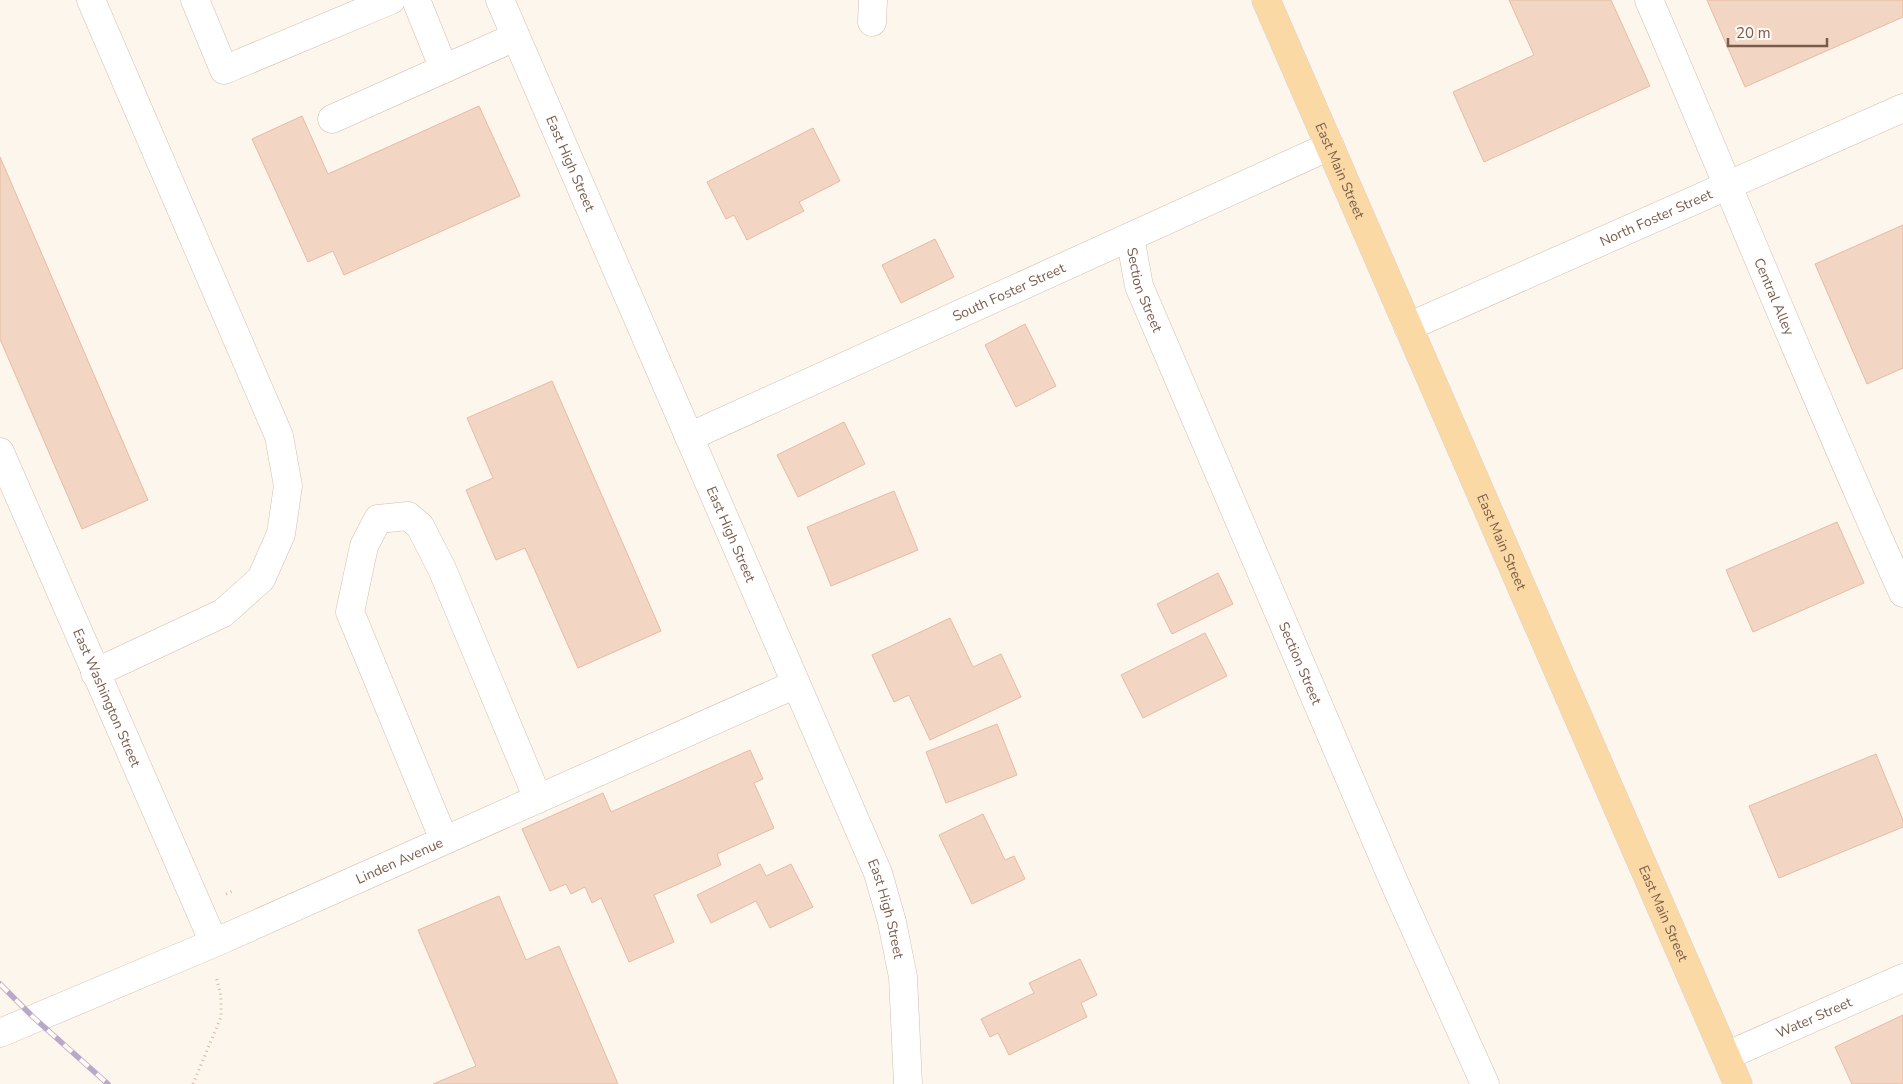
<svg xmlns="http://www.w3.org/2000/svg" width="1903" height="1084" viewBox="0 0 1903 1084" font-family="'Nunito Sans',sans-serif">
<rect width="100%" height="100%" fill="#fdf6ec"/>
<g fill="#f3d5c3" stroke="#e6bba3">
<polygon points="1509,0 1611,0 1650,86 1484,162 1453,92 1534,55"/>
<polygon points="1707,0 1903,0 1903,17 1745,87"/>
<polygon points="479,106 520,196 344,275 333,251 308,262 252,139 302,116 328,174"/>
<polygon points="813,128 840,181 799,202 804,211 747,240 734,215 726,219 707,182"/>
<polygon points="0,157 148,500 82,529 0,339"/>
<polygon points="1903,225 1903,368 1867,384 1815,264"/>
<polygon points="935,239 954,277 901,303 882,265"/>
<polygon points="1025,324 1056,386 1016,407 985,345"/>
<polygon points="552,381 661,631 578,668 525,548 496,560 466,490 493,478 467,418"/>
<polygon points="844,422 865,464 798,497 777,455"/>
<polygon points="894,491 918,550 831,586 807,527"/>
<polygon points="1837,522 1864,583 1753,632 1726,570"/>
<polygon points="1218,573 1233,604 1172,634 1157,604"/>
<polygon points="950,618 973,667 1001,654 1021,697 930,740 909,695 894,702 872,655"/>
<polygon points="1205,633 1227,676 1143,718 1121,675"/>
<polygon points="997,724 1017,775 946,803 926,752"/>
<polygon points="750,750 763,779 754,783 774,828 717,854 721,865 654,895 674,942 629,962 601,898 592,903 585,887 571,894 566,884 550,891 522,829 603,793 611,812"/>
<polygon points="1876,754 1903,820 1903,827 1779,878 1749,806"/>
<polygon points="983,814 1005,860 1014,856 1025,879 972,904 939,835"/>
<polygon points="760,864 766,876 791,864 813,907 770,928 756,901 711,923 697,895"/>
<polygon points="499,896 526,960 559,946 618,1084 433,1084 476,1066 418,930"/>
<polygon points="1080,959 1097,995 1081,1003 1087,1017 1009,1055 998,1033 990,1037 981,1019 1034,993 1029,983"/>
<polygon points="1903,1015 1903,1084 1852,1084 1835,1047"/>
</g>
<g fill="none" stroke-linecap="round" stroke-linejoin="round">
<defs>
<g id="minor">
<polyline points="91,0 279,436 288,486 281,534 261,579 223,613 95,673"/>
<polyline points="195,0 224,70 391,0"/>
<polyline points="416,0 444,69"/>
<path id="s1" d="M500,0l378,873 14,49 11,55 5,107"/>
<path id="s2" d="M1649,0c85,197 165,397 254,593"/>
<polyline points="872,22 873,0"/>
<polyline points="332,119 515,37"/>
<path id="s3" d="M1130,237l9,49 255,596 91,202"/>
<path id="s4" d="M1408,327l495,-219"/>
<path id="s5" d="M689,437l641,-291"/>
<path id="s6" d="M0,452l214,491"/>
<polyline points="444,840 350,612 364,546 378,519 408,516 420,526 442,569 538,799"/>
<path id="s7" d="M0,1033l214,-90 582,-259"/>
<path id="s8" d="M1726,1056l177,-78"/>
</g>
<g id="major">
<path id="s9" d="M1266,0l472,1084"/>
</g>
</defs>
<use href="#minor" stroke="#d1beb0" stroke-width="29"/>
<use href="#major" stroke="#dad1cd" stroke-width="29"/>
<g stroke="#d9b8a5" stroke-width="3" stroke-dasharray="1 4" stroke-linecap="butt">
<polyline points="226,894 235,890"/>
<polyline points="193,1084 221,1017 221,996 216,976"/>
</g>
<use href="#minor" stroke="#fff" stroke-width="28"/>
<use href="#major" stroke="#fbd9a5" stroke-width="28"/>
<defs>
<polyline id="rail" points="0,984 33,1017 108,1084"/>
</defs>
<use href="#rail" stroke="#b9a8c9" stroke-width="5.5"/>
<use href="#rail" stroke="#fffaf3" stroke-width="4" stroke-dasharray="11" stroke-linecap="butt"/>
</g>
<g text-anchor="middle" stroke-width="5" stroke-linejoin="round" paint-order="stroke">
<g font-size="14" fill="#7a5c4d" stroke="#fffaf3">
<text dy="5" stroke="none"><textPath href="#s1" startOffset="178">East High Street</textPath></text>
<text dy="5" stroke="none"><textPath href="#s9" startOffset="186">East Main Street</textPath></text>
<text dy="5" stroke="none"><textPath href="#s4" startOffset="271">North Foster Street</textPath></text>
<text dy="5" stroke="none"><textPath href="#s3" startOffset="55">Section Street</textPath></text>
<text dy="5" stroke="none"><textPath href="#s5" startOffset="351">South Foster Street</textPath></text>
<text dy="5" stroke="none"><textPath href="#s2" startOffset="322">Central Alley</textPath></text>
<text dy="5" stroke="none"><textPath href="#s1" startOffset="582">East High Street</textPath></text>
<text dy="5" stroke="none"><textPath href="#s9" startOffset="591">East Main Street</textPath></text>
<text dy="5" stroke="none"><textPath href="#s3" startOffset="460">Section Street</textPath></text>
<text dy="5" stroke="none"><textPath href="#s6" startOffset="268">East Washington Street</textPath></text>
<text dy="5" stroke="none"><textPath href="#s7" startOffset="435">Linden Avenue</textPath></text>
<text dy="5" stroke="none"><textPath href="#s1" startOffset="988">East High Street</textPath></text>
<text dy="5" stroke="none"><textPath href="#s9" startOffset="996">East Main Street</textPath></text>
<text dy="5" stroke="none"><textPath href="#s8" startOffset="96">Water Street</textPath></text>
</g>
</g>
<path d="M1728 38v8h99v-8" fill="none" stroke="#7a5c4d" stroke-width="2.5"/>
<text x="1736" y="38" font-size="15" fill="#7a5c4d" stroke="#fffaf3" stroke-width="4" paint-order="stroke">20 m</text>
</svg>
